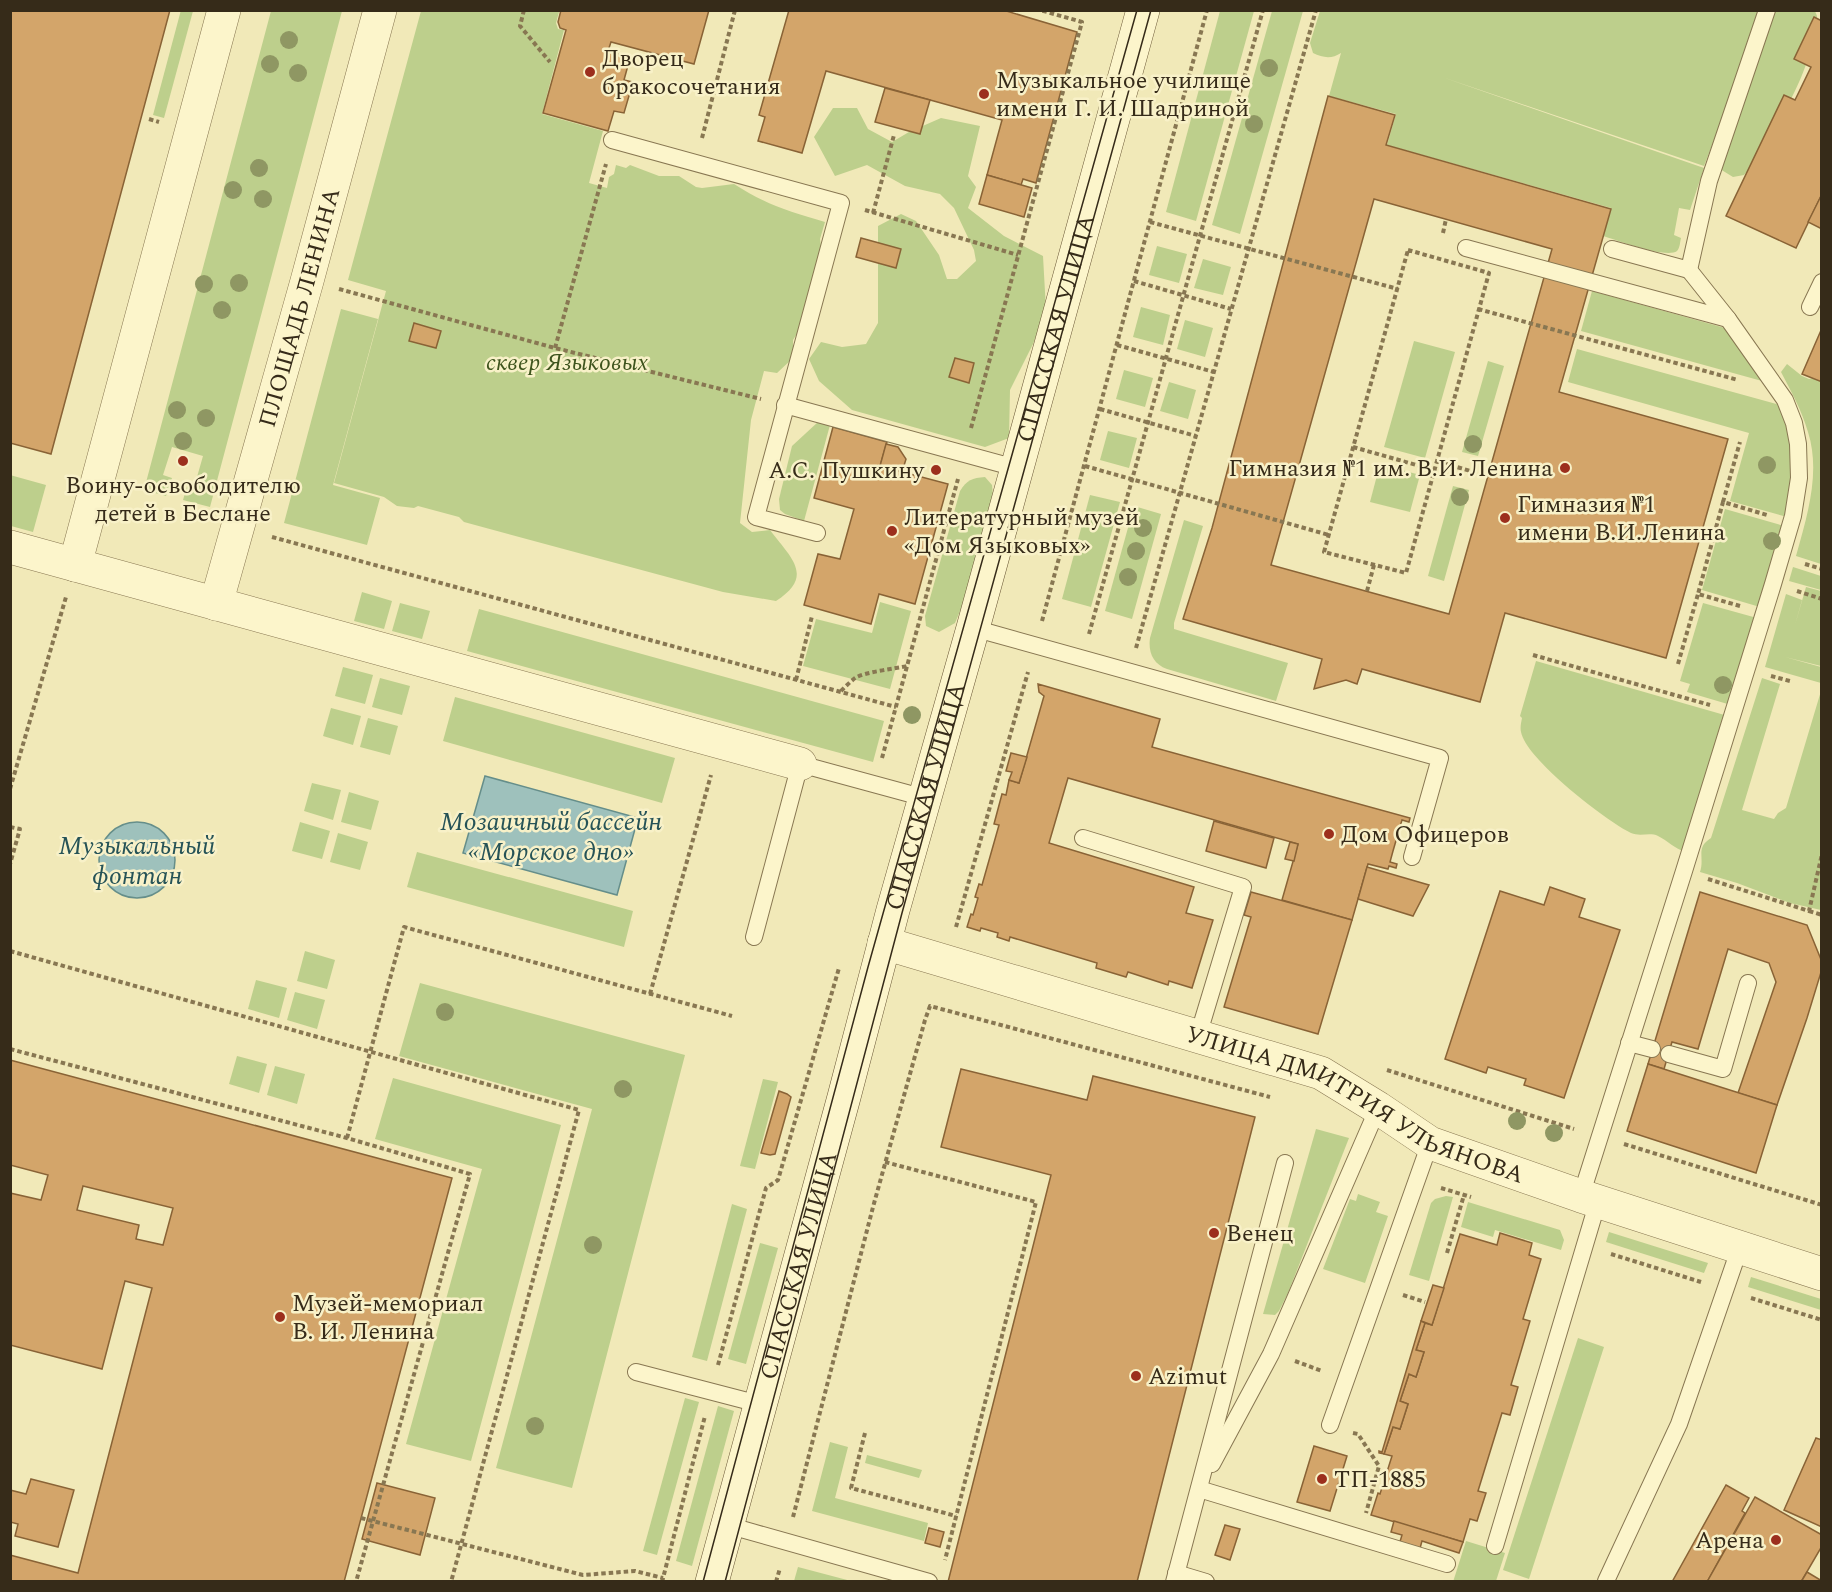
<svg xmlns="http://www.w3.org/2000/svg" width="1832" height="1592" viewBox="0 0 1832 1592" font-family="Spectral,serif">
<rect width="100%" height="100%" fill="#f1e9b8"/>
<g fill="#bdcf8c">
<polygon points="181,10 193,11 164,118 153,115"/>
<path d="M553,10l6,2 -3,11 2,6 6,1 -22,84 61,17 -14,52 18,5 2,-11 5,-3 2,-9 10,3 4,-3 29,11h20l17,11 6,1 32,-4c31,20 55,28 91,38l-5,17 2,15 -19,70 -10,16v18l-16,15 -13,-2 -13,49 -11,103 12,9 18,-2c21,28 45,46 6,71l-53,-9 -259,-70 -5,-5 -41,-11 -4,2 -17,-2 -13,-9 -50,-14 52,-192 -38,-11 73,-269z"/>
<polygon points="271,11 342,11 210,507 183,500 188,483 195,484 203,456 172,447 163,475 172,478 166,496 144,490"/>
<polygon points="1220,11 1254,11 1196,221 1166,212"/>
<polygon points="1272,11 1303,11 1240,234 1212,225"/>
<path d="M1320,11h443l-59,155 -262,-89 262,91 -14,42 -11,-2 -5,27 7,3c-1,4 -1,10 -4,13 -11,8 -60,-11 -74,-15l8,-28 -224,-63 9,-31 -67,-18 12,-43c-9,6 -18,5 -28,0l-3,-10z"/>
<path d="M1770,11h45l2,5c-6,47 -20,73 -42,113 -10,16 -18,33 -31,46l-11,2 -13,-8z"/>
<polygon points="833,108 857,108 868,129 892,142 909,132 941,118 980,126 968,176 976,187 968,208 1004,236 1043,256 1046,310 1033,344 1010,390 1009,438 985,447 852,410 819,381 809,359 821,342 842,347 866,344 878,323 878,226 901,214 916,221 939,255 947,279 957,279 976,261 974,250 954,208 940,194 905,186 867,165 835,176 814,137"/>
<polygon points="1157,246 1187,254 1179,283 1149,275"/>
<polygon points="1203,259 1231,267 1223,295 1194,288"/>
<polygon points="1592,291 1725,328 1762,381 1581,331"/>
<polygon points="1141,307 1170,315 1163,345 1133,337"/>
<polygon points="341,309 378,319 333,485 380,498 367,545 284,523"/>
<polygon points="1185,320 1213,328 1205,357 1177,349"/>
<polygon points="1414,341 1455,352 1425,458 1384,447"/>
<polygon points="1577,349 1780,405 1788,424 1793,480 1787,517 1730,501 1749,433 1568,382"/>
<polygon points="1488,361 1504,366 1478,456 1462,452"/>
<path d="M1787,364l15,12 7,3 12,-3v188l-25,-8c11,-40 25,-83 12,-124 -6,-21 -17,-41 -27,-60z"/>
<polygon points="1124,370 1153,378 1145,407 1116,399"/>
<polygon points="1169,382 1196,390 1188,419 1160,411"/>
<polygon points="818,422 830,425 804,521 785,514 780,510 779,499 792,446"/>
<polygon points="1108,431 1137,438 1129,468 1100,460"/>
<polygon points="1380,464 1420,475 1410,512 1370,502"/>
<polygon points="10,475 46,485 33,532 11,526"/>
<path d="M985,477l7,8 1,10 -27,102 -11,26 -16,9 -13,-6 -1,-10 35,-125c7,-11 12,-13 25,-14z"/>
<polygon points="1453,486 1469,490 1444,581 1428,576"/>
<polygon points="1090,495 1120,502 1091,607 1062,599"/>
<polygon points="1134,506 1161,514 1132,619 1105,611"/>
<polygon points="1725,509 1784,526 1760,607 1702,590"/>
<path d="M1184,520l19,6 -29,97v6l114,34 -12,38 -109,-32c-14,-5 -19,-17 -17,-31z"/>
<polygon points="1793,567 1821,576 1821,590 1789,581"/>
<polygon points="1806,587 1821,591 1821,666 1785,657 1821,667 1821,683 1765,667 1786,594 1802,600 1795,625"/>
<polygon points="362,592 392,601 384,629 354,621"/>
<polygon points="880,602 911,611 890,689 803,666 816,619 872,633"/>
<polygon points="400,603 430,611 422,639 392,631"/>
<polygon points="1703,603 1757,618 1731,705 1687,692 1690,684 1680,681"/>
<polygon points="479,609 884,721 873,762 467,651"/>
<path d="M1536,661l192,55 -43,136c-11,-4 -17,-11 -27,-16 -8,-4 -18,1 -27,-3 -25,-12 -105,-74 -110,-101 -1,-4 0,-9 1,-14l-2,-2z"/>
<polygon points="343,667 373,675 365,704 335,696"/>
<polygon points="380,678 410,686 402,715 372,707"/>
<path d="M1762,678l18,6 -38,126 32,9 4,-6 8,-5 35,-117v219l-31,-7 -53,-20 -37,-11c5,-15 -5,-24 11,-34z"/>
<polygon points="455,697 675,758 662,803 443,741"/>
<polygon points="331,708 361,716 353,745 323,736"/>
<polygon points="368,718 398,726 390,755 360,747"/>
<polygon points="312,783 341,790 333,820 304,811"/>
<polygon points="349,792 379,801 371,830 341,822"/>
<polygon points="300,822 330,831 322,859 292,851"/>
<polygon points="338,833 368,842 360,870 330,862"/>
<polygon points="417,852 633,911 624,947 407,887"/>
<polygon points="305,951 335,960 327,989 297,981"/>
<polygon points="256,980 287,988 279,1018 248,1009"/>
<polygon points="420,983 685,1055 572,1488 496,1468 592,1109 399,1056"/>
<polygon points="295,992 325,1000 317,1029 287,1020"/>
<polygon points="237,1056 267,1064 259,1093 229,1084"/>
<polygon points="275,1066 305,1074 297,1104 267,1095"/>
<polygon points="393,1078 561,1125 471,1461 406,1444 482,1169 375,1139"/>
<polygon points="763,1079 778,1082 755,1169 740,1166"/>
<polygon points="1316,1129 1349,1138 1288,1293 1279,1311 1275,1315 1263,1314"/>
<polygon points="1358,1194 1380,1202 1376,1212 1388,1216 1365,1283 1323,1269 1350,1199 1356,1201"/>
<polygon points="1446,1196 1453,1197 1429,1281 1409,1275 1431,1203 1435,1199"/>
<polygon points="1468,1202 1560,1230 1564,1240 1561,1250 1495,1230 1493,1237 1461,1227"/>
<polygon points="732,1204 747,1209 707,1361 692,1357"/>
<polygon points="1609,1232 1708,1263 1704,1273 1606,1242"/>
<polygon points="760,1243 778,1248 746,1364 728,1359"/>
<polygon points="1751,1277 1821,1299 1821,1310 1748,1287"/>
<polygon points="1578,1338 1604,1347 1529,1579 1503,1570"/>
<polygon points="685,1398 699,1402 657,1555 643,1551"/>
<polygon points="718,1406 734,1411 692,1566 676,1561"/>
<polygon points="830,1442 848,1447 835,1498 928,1523 924,1541 812,1511"/>
<polygon points="867,1455 922,1470 919,1478 865,1463"/>
<polygon points="1466,1541 1505,1553 1496,1581 1453,1582"/>
<polygon points="798,1567 851,1581 794,1581"/>
</g>
<g fill="#9ec1bc" stroke="#658e8a" stroke-width="1.5">
<polygon points="485,776 638,818 617,895 463,853"/>
<circle cx="137" cy="860" r="38"/>
</g>
<g fill="#d3a56a" stroke="#896336" stroke-width="1.5" fill-rule="evenodd">
<polygon points="10,10 170,10 51,454 10,443"/>
<polygon points="709,10 694,64 611,42 608,51 630,58 624,80 633,82 624,113 614,111 608,131 543,113 566,30 560,28 558,22 561,10"/>
<polygon points="789,10 1003,10 1077,32 1036,183 1023,179 1021,185 987,175 1002,120 826,71 802,153 758,141 765,117 759,115"/>
<polygon points="1814,17 1822,21 1822,194 1796,248 1726,216 1784,95 1795,100 1811,67 1794,59"/>
<polygon points="885,88 930,100 920,134 875,122"/>
<path d="M1328,96l67,19 -9,30 225,64 -52,183 169,47 -62,219 -161,-45 -25,89 -118,-33 -5,15 -11,-4 -32,9 8,-30 -139,-40 29,-91zM1374,199l178,50 -103,365 -178,-49z"/>
<polygon points="987,175 1032,188 1024,217 979,204"/>
<polygon points="1822,194 1822,229 1808,222"/>
<polygon points="861,238 901,249 896,268 856,257"/>
<polygon points="414,323 441,331 436,348 409,341"/>
<polygon points="1822,328 1822,382 1802,374"/>
<polygon points="955,358 974,363 969,383 949,377"/>
<polygon points="833,427 887,442 880,466 948,484 915,604 879,594 871,624 804,605 818,554 840,559 854,509 814,498"/>
<polygon points="886,444 898,447 906,459 902,472 880,466"/>
<polygon points="1038,684 1160,719 1152,747 1410,818 1409,822 1402,820 1393,851 1390,862 1397,864 1396,868 1389,866 1388,869 1368,864 1352,920 1282,900 1298,844 1068,778 1049,843 1194,887 1186,913 1213,920 1192,988 1169,981 1168,985 1128,972 1126,977 1096,968 1097,963 1010,937 1009,941 997,937 998,933 981,928 980,931 967,927 971,914 973,915 978,898 975,897 979,884 982,885 999,825 994,824 1002,794 1006,795 1009,780 1019,783 1044,696 1039,692"/>
<polygon points="1011,753 1027,757 1019,783 1009,780 1012,772 1006,771"/>
<polygon points="1214,821 1274,838 1266,868 1206,851"/>
<polygon points="1290,842 1298,844 1294,861 1285,859"/>
<polygon points="1367,867 1429,885 1413,916 1358,899"/>
<polygon points="1550,887 1585,899 1579,917 1620,930 1564,1098 1524,1085 1526,1079 1488,1067 1486,1073 1445,1059 1500,891 1544,905"/>
<polygon points="1251,892 1352,920 1318,1034 1224,1007 1251,917 1244,915"/>
<polygon points="1700,892 1807,925 1822,962 1822,969 1807,1018 1777,1105 1738,1093 1776,982 1769,963 1728,949 1698,1049 1672,1042 1664,1069 1648,1064"/>
<path d="M10,1060l442,118 -108,404h-334v-27l68,18 74,-285 -27,-7 -23,88 -92,-24v-152l31,7 7,-25 -38,-10zM83,1186l90,22 -10,37 -27,-6 3,-14 -62,-15z"/>
<polygon points="1648,1064 1777,1105 1756,1173 1627,1131"/>
<polygon points="961,1069 1087,1100 1093,1076 1255,1117 1137,1582 948,1582 1051,1175 941,1147"/>
<polygon points="779,1091 787,1094 791,1097 775,1154 770,1155 761,1153"/>
<polygon points="1500,1233 1532,1243 1529,1255 1541,1259 1523,1319 1530,1321 1511,1385 1518,1387 1510,1415 1502,1413 1478,1491 1486,1493 1477,1521 1470,1519 1463,1542 1371,1515 1378,1493 1380,1494 1392,1456 1384,1454 1393,1427 1400,1429 1408,1404 1400,1401 1409,1374 1416,1377 1424,1352 1416,1350 1425,1323 1432,1325 1460,1234 1497,1245"/>
<polygon points="1433,1285 1444,1288 1432,1325 1421,1321"/>
<polygon points="1421,1321 1425,1323 1416,1350 1424,1352 1416,1377 1409,1374 1400,1401 1408,1404 1400,1429 1393,1427 1384,1454 1379,1453 1379,1451 1382,1452"/>
<polygon points="1816,1438 1822,1440 1822,1527 1784,1510"/>
<polygon points="1314,1446 1347,1456 1330,1511 1297,1502"/>
<polygon points="31,1479 74,1490 58,1547 15,1536 18,1524 10,1522 10,1490 26,1494"/>
<polygon points="377,1483 435,1498 420,1555 362,1539"/>
<polygon points="1726,1485 1749,1498 1742,1511 1745,1513 1707,1582 1672,1582"/>
<polygon points="1755,1497 1822,1535 1822,1546 1801,1582 1707,1582"/>
<polygon points="1394,1521 1463,1542 1459,1553 1422,1541 1419,1552 1399,1545 1402,1535 1391,1532"/>
<polygon points="1225,1525 1240,1529 1230,1560 1215,1555"/>
<polygon points="929,1528 944,1532 940,1547 925,1543"/>
<polygon points="1807,1572 1822,1581 1822,1582 1801,1582"/>
</g>
<g fill="none" stroke-linecap="round" stroke-linejoin="round">
<defs>
<g id="lane">
<polyline points="612,140 841,203 756,517 817,533"/>
<polyline points="1466,248 1728,319"/>
<polyline points="1612,249 1689,270 1709,181 1767,10"/>
<polyline points="1810,307 1822,282"/>
<polyline points="785,405 1016,468"/>
<polyline points="973,628 1440,758 1412,857"/>
<polyline points="1083,838 1243,887 1198,1036"/>
<polyline points="754,937 800,764 925,798"/>
<polyline points="1629,1043 1652,1049"/>
<polyline points="1669,1054 1723,1069 1748,983"/>
<polyline points="1581,1196 1684,871 1773,584 1793,516 1799,478 1798,444 1794,423 1785,400 1728,319 1689,270"/>
<polyline points="636,1372 759,1404"/>
<polyline points="1330,1425 1430,1143"/>
<polyline points="1212,1464 1271,1354 1378,1108"/>
<polyline points="1199,1489 1447,1564"/>
<polyline points="727,1525 929,1582"/>
<polyline points="1495,1546 1598,1201"/>
<polyline points="1176,1573 1206,1582"/>
<polyline points="1606,1581 1679,1424 1740,1247"/>
<polyline points="1174,1582 1285,1163"/>
</g>
<g id="street">
<polyline points="10,547 800,764"/>
<polyline points="75,565 224,10"/>
<path id="s1" d="M216,604l91,-323 73,-271"/>
<path id="s2" d="M884,943l437,130 57,35 52,35 151,53 241,78"/>
</g>
<g id="secondary">
<path id="s3" d="M712,1582l132,-485 49,-187 80,-282 170,-618"/>
</g>
</defs>
<use href="#lane" stroke="#887752" stroke-width="18"/>
<use href="#street" stroke="#887752" stroke-width="34"/>
<use href="#secondary" stroke="#6a5736" stroke-width="34"/>
<g stroke="#887752" stroke-width="4" stroke-dasharray="4.5 3" stroke-linecap="butt">
<polyline points="524,10 520,26 550,62"/>
<polyline points="149,119 159,122"/>
<polyline points="702,138 735,10"/>
<polyline points="865,210 1018,255"/>
<polyline points="873,213 894,135"/>
<polyline points="1150,222 1398,289"/>
<polyline points="1443,233 1446,219"/>
<polygon points="1408,250 1489,273 1406,573 1324,552"/>
<polyline points="1134,281 1231,309"/>
<polyline points="339,289 555,348 761,399"/>
<polyline points="1478,309 1738,380"/>
<polyline points="1117,345 1214,372"/>
<polyline points="555,348 606,164"/>
<polyline points="1100,409 1196,436"/>
<polyline points="971,428 1082,22 1040,10"/>
<polyline points="1353,447 1434,470"/>
<polyline points="1436,461 1488,476"/>
<polyline points="1085,466 1329,535"/>
<polyline points="1723,502 1740,442"/>
<polyline points="272,537 896,707"/>
<polyline points="1805,564 1822,569"/>
<polyline points="1367,591 1374,565"/>
<polyline points="1797,591 1822,599"/>
<polyline points="1740,606 1698,594 1723,502 1767,515"/>
<polyline points="1042,621 1207,10"/>
<polyline points="1089,634 1263,10"/>
<polyline points="1136,648 1316,10"/>
<polyline points="1533,655 1710,705"/>
<polyline points="1678,664 1698,594"/>
<polyline points="1771,676 1790,681"/>
<polyline points="796,680 812,616"/>
<path d="M841,691c4,-4 9,-9 14,-13 9,-6 39,-9 52,-12"/>
<polyline points="882,758 958,479"/>
<polyline points="10,789 66,597"/>
<polyline points="10,827 20,829 10,864"/>
<polyline points="1708,879 1809,911 1822,854"/>
<polyline points="1809,911 1822,915"/>
<polyline points="956,927 1028,672"/>
<polyline points="10,951 579,1110 451,1582"/>
<polyline points="650,994 711,775"/>
<polyline points="10,1049 347,1138 470,1174 356,1582"/>
<polyline points="1387,1070 1574,1129"/>
<polyline points="347,1138 404,927 732,1016"/>
<polyline points="1624,1144 1822,1205"/>
<polyline points="885,1162 1036,1202 945,1560"/>
<polyline points="1441,1188 1471,1197"/>
<polyline points="1447,1253 1464,1195"/>
<polyline points="1611,1254 1701,1282"/>
<polyline points="1403,1295 1425,1302"/>
<polyline points="1751,1298 1822,1320"/>
<polyline points="1295,1361 1322,1371"/>
<polyline points="718,1365 766,1188 778,1180 839,968"/>
<polyline points="865,1433 851,1488 956,1516"/>
<polyline points="1353,1433 1358,1434 1379,1466 1366,1513"/>
<polyline points="793,1517 873,1207 925,1020 930,1006 1270,1097"/>
<polyline points="361,1518 583,1575 635,1571 663,1578"/>
<polyline points="662,1582 705,1416"/>
<polyline points="776,1582 780,1568"/>
</g>
<use href="#lane" stroke="#fcf5cb" stroke-width="16"/>
<use href="#street" stroke="#fcf5cb" stroke-width="33"/>
<use href="#secondary" stroke="#fcf5cb" stroke-width="33"/>
<g stroke="#362b19" stroke-width="1.5">
<polyline points="703,1582 868,967 1137,10"/>
<polyline points="725,1582 902,913 1151,10"/>
</g>
</g>
<g fill="#8f9763">
<circle cx="289" cy="40" r="9"/>
<circle cx="270" cy="64" r="9"/>
<circle cx="1269" cy="68" r="9"/>
<circle cx="298" cy="73" r="9"/>
<circle cx="1254" cy="124" r="9"/>
<circle cx="259" cy="168" r="9"/>
<circle cx="233" cy="190" r="9"/>
<circle cx="263" cy="199" r="9"/>
<circle cx="239" cy="283" r="9"/>
<circle cx="204" cy="284" r="9"/>
<circle cx="222" cy="310" r="9"/>
<circle cx="177" cy="410" r="9"/>
<circle cx="206" cy="418" r="9"/>
<circle cx="183" cy="441" r="9"/>
<circle cx="1473" cy="444" r="9"/>
<circle cx="1767" cy="465" r="9"/>
<circle cx="1460" cy="497" r="9"/>
<circle cx="1143" cy="528" r="9"/>
<circle cx="1772" cy="541" r="9"/>
<circle cx="1136" cy="551" r="9"/>
<circle cx="1128" cy="577" r="9"/>
<circle cx="1723" cy="685" r="9"/>
<circle cx="912" cy="715" r="9"/>
<circle cx="445" cy="1012" r="9"/>
<circle cx="623" cy="1089" r="9"/>
<circle cx="1517" cy="1121" r="9"/>
<circle cx="1554" cy="1133" r="9"/>
<circle cx="593" cy="1245" r="9"/>
<circle cx="535" cy="1426" r="9"/>
</g>
<g fill="#9c2f1d" stroke="#f8f1c8" stroke-width="2">
<circle cx="590" cy="72" r="6"/>
<circle cx="984" cy="94" r="6"/>
<circle cx="183" cy="461" r="6"/>
<circle cx="1565" cy="468" r="6"/>
<circle cx="936" cy="470" r="6"/>
<circle cx="1505" cy="518" r="6"/>
<circle cx="892" cy="531" r="6"/>
<circle cx="1329" cy="834" r="6"/>
<circle cx="1214" cy="1233" r="6"/>
<circle cx="280" cy="1317" r="6"/>
<circle cx="1136" cy="1376" r="6"/>
<circle cx="1322" cy="1479" r="6"/>
<circle cx="1776" cy="1540" r="6"/>
</g>
<g text-anchor="middle" stroke-width="5" stroke-linejoin="round" paint-order="stroke">
<g font-size="24" fill="#362b19" stroke="#f8f1c8" text-anchor="start">
<text x="602" y="66">Дворец<tspan x="602" dy="28">бракосочетания</tspan></text>
<text x="996" y="88">Музыкальное училище<tspan x="996" dy="28">имени Г. И. Шадриной</tspan></text>
<text x="1553" y="476" text-anchor="end">Гимназия №1 им. В.И. Ленина</text>
<text x="924" y="478" text-anchor="end">А.С. Пушкину</text>
<text x="183" y="493" text-anchor="middle">Воину-освободителю<tspan x="183" dy="28">детей в Беслане</tspan></text>
<text x="1517" y="512">Гимназия №1<tspan x="1517" dy="28">имени В.И.Ленина</tspan></text>
<text x="904" y="525">Литературный музей<tspan x="904" dy="28">«Дом Языковых»</tspan></text>
<text x="1341" y="842">Дом Офицеров</text>
<text x="1226" y="1241">Венец</text>
<text x="292" y="1311">Музей-мемориал<tspan x="292" dy="28">В. И. Ленина</tspan></text>
<text x="1148" y="1384">Azimut</text>
<text x="1334" y="1487">ТП-1885</text>
<text x="1764" y="1548" text-anchor="end">Арена</text>
</g>
<g font-size="24" fill="#362b19" stroke="#f8f1c8">
<text dy="8" stroke="none"><textPath href="#s1" startOffset="308">ПЛОЩАДЬ ЛЕНИНА</textPath></text>
<text dy="8" stroke="none"><textPath href="#s3" startOffset="1300">СПАССКАЯ УЛИЦА</textPath></text>
<text dy="8" stroke="none"><textPath href="#s3" startOffset="814">СПАССКАЯ УЛИЦА</textPath></text>
<text dy="8" stroke="none"><textPath href="#s2" startOffset="500">УЛИЦА ДМИТРИЯ УЛЬЯНОВА</textPath></text>
<text dy="8" stroke="none"><textPath href="#s3" startOffset="328">СПАССКАЯ УЛИЦА</textPath></text>
</g>
<g font-size="24" font-style="italic" fill="#3e541d" stroke="#f8f1c8">
<text x="567" y="370">сквер Языковых</text>
</g>
<g font-size="26" font-style="italic" fill="#265357" stroke="#f8f1c8">
<text x="551" y="830">Мозаичный бассейн<tspan x="551" dy="30">«Морское дно»</tspan></text>
<text x="137" y="854">Музыкальный<tspan x="137" dy="30">фонтан</tspan></text>
</g>
</g>
<rect width="1832" height="1592" fill="none" stroke="#362b19" stroke-width="24"/>
</svg>
